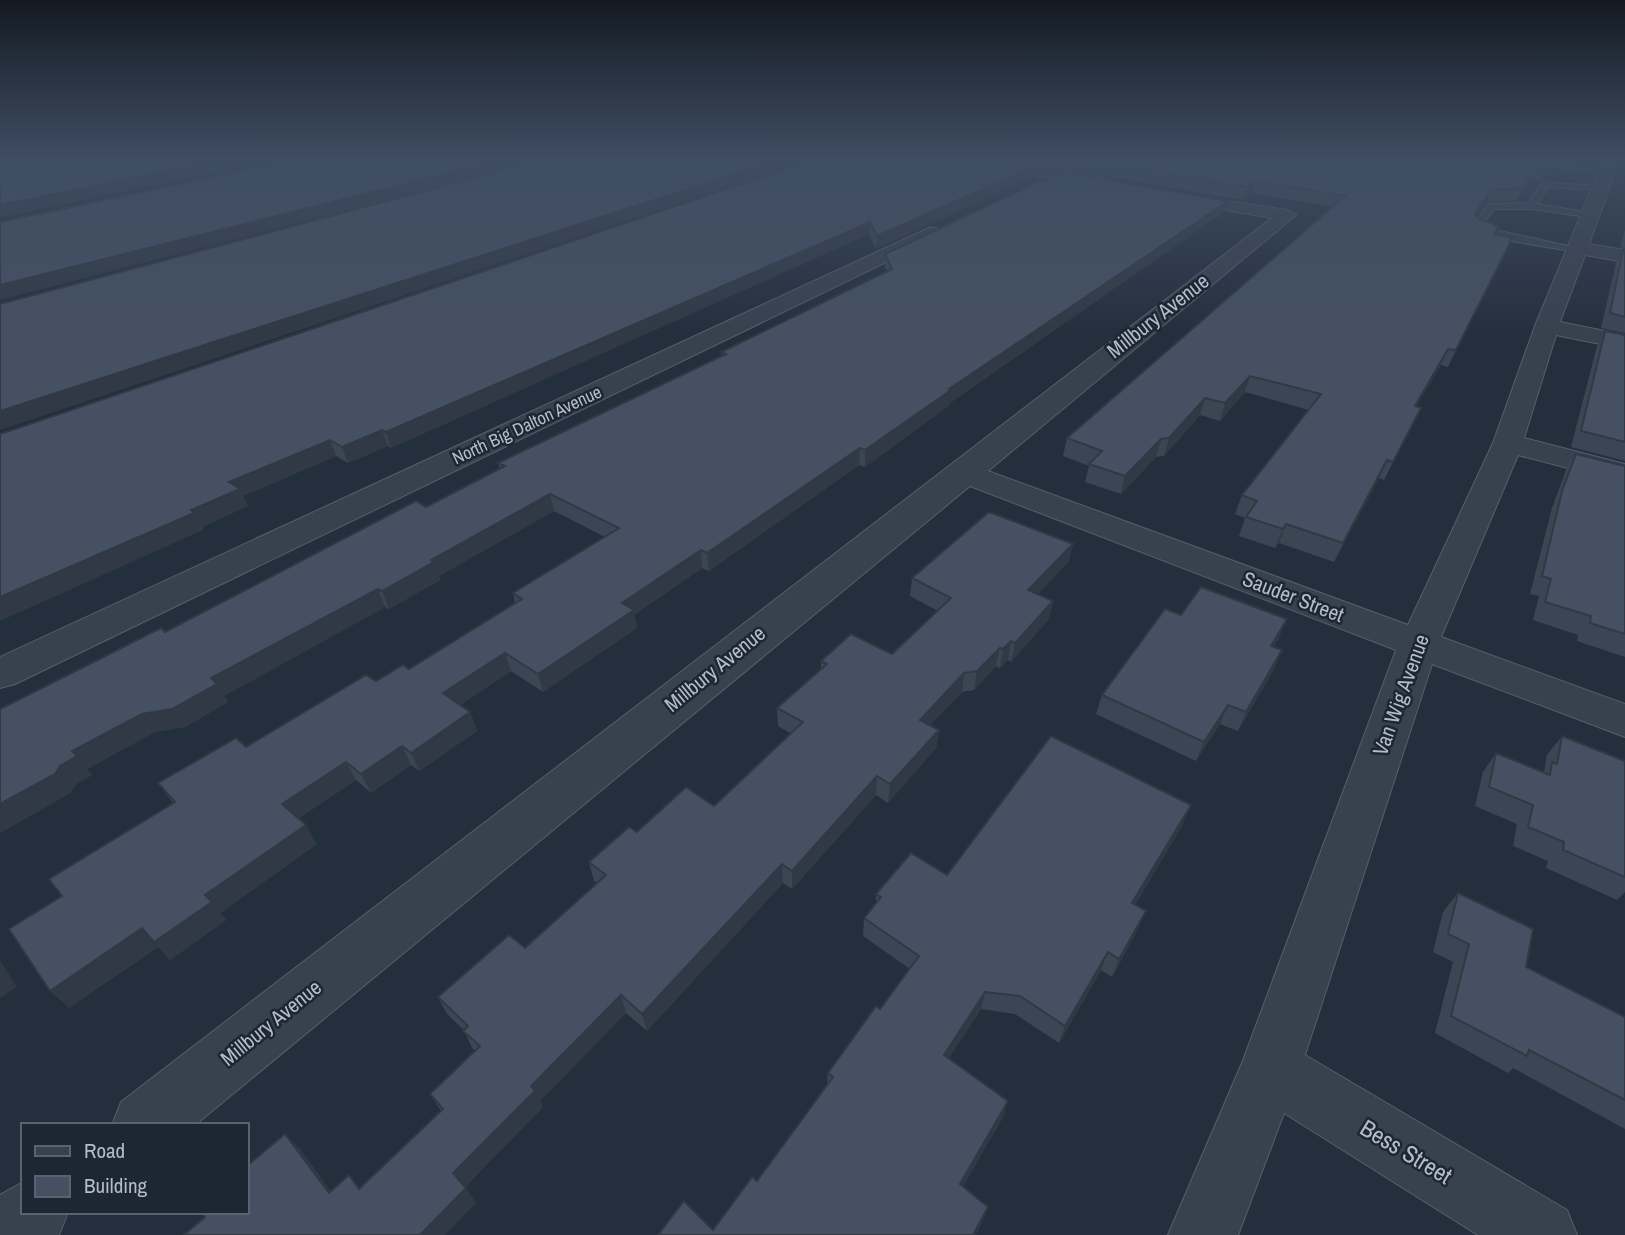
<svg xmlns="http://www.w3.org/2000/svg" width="1625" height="1235" viewBox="0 0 1625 1235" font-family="'Archivo Narrow',sans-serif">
<rect width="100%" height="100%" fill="#242f3e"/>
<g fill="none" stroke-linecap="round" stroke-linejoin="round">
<defs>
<g id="lane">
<polygon points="1077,159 1088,159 1053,176 1046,174"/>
<polygon points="1552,162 1607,172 1611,174 1607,176 1549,166"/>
<polygon points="1543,182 1606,187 1602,190 1548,187 1537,204 1591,213 1594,218 1531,209 1494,209 1481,227 1582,249 1582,253 1494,238 1471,228 1488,204 1528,203"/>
</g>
<g id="street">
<polygon points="962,159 997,159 1105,178 1113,183 1105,188 969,164"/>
<polygon points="1604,159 1620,159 1589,244 1625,250 1625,262 1585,255 1560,322 1625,335 1625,349 1556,335 1524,438 1625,464 1625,483 1518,455 1441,637 1625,704 1625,737 1432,664 1305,1055 1567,1210 1577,1235 1478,1235 1284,1113 1238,1235 1168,1235 1242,1063 1396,650 970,486 195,1125 112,1125 121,1102 1272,218 1175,201 1169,200 1166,196 1169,192 1287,210 1296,215 988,471 1408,625 1493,443 1535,326"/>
<polygon points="931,227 938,229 941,233 938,237 15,684 0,688 0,657"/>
<polygon points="23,1182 23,1212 68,1212 59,1235 0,1235 0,1195"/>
</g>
</defs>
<use href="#lane" stroke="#565f6c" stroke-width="2"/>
<use href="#street" stroke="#565f6c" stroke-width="2"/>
<use href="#lane" fill="#38414e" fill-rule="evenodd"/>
<use href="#street" fill="#38414e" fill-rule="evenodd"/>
</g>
<g fill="#3b4654">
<polygon points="1014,159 1071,159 1055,167"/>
<polygon points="1074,159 1554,159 1550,168 1540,181 1529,180 1517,201 1486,202 1476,217 1499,227 1495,234 1511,237 1448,367 1441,365 1416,406 1421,408 1384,480 1379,478 1334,562 1279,543 1275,548 1239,536 1245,518 1235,514 1242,495 1309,410 1245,392 1220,421 1200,415 1164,456 1156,457 1121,494 1085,482 1089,466 1063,456 1067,438 1333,207 1252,193 1243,200 1072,170"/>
<polygon points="1032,167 1030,177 876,249 869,234 391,448 388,446 348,463 336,456 243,496 248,506 202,527 203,530 0,434"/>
<polygon points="1224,212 950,403 950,405 865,467 859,465 709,571 702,568 634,615 637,628 543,692 511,671 460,705 470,712 477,731 419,771 411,765 371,793 356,780 299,818 317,844 220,913 226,920 170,960 158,947 69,1008 62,896 173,803 158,783 246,747 376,681 409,669 515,603 513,593 605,537 554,511 439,576 440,580 389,609 385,607 224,696 228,702 185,727 155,732 87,769 92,775 76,784 70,793 0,833 0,709 165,632 426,507 500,469 498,463 721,356 721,352 887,271 885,267 885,254"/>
<polygon points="1625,229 1625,248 1620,247"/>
<polygon points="1623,250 1625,250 1625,333 1601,328 1616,263"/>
<polygon points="1605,331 1625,335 1625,461 1571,447 1597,346"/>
<polygon points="1576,454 1625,466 1625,657 1577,641 1578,635 1533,620 1539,596 1530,594 1552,508 1566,470"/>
<polygon points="1069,561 1038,594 1053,601 1049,619 1011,662 1008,660 1000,668 996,666 974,690 962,692 930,725 939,730 936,748 888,803 876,795 792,889 783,883 647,1031 626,1013 540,1101 543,1107 465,1187 476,1203 184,1235 300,1149 331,1192 360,1187 441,1111 430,1094 475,1051 472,1048 464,1030 447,1014 438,997 525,948 597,883 594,881 589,862 637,832 714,806 790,733 778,726 777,708 821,669 821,661 892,654 938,611 910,596 912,578"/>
<polygon points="1181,615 1279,638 1273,647 1282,650 1274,669 1238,731 1220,724 1196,761 1096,714 1102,695"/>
<polygon points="1562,736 1625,761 1625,892 1617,900 1546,868 1548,861 1513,846 1517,824 1475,806 1483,772 1496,753 1544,772 1547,755"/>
<polygon points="1183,824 1135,905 1138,929 1112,977 1101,970 1059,1043 1015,1014 981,1009 949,1058 1003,1117 963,1186 983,1221 713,1230 757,1181 827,1084 828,1073 880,1009 910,969 863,936 864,918 876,903 876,894 947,875"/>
<polygon points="1458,893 1526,967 1625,1017 1625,1129 1513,1068 1508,1073 1435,1033 1453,962 1433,952 1443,912"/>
</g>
<g fill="#303945">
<polygon points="225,159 278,159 0,218 0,205"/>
<polygon points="504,159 547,159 0,300 0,285"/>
<polygon points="781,159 813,159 0,430 0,411"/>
<polygon points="1056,159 1071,159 1055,167"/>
<polygon points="1554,159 1550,168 1540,181 1546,170"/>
<polygon points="1032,167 1030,177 876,249 877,236"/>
<polygon points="1535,168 1529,180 1517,201 1522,188"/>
<polygon points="1256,181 1252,193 1243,200 1247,187"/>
<polygon points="1491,190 1486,202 1469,226 1475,214"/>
<polygon points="1228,201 1224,212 950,403 950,405 865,467 865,450 949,389"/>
<polygon points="870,222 869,234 391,448 386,432"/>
<polygon points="1448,349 1441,365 1407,423 1415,406"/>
<polygon points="1250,376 1245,392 1220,421 1225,403"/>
<polygon points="1205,398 1200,415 1164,456 1169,438"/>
<polygon points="1421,408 1413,425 1384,480 1393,462"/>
<polygon points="382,430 388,446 348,463 342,447"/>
<polygon points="1161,439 1156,457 1121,494 1125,476"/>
<polygon points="330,440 336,456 243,496 248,506 202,527 203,530 0,621 0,597 191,510 229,482"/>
<polygon points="860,448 859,465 709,571 707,553"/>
<polygon points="1387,460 1379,478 1334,562 1343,543"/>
<polygon points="550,494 554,511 439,576 440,580 389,609 382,591 431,560"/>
<polygon points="1286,524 1279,543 1275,548 1283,529"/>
<polygon points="1073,544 1069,561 1025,608 1028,590"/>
<polygon points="701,550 702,568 634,615 637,628 543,692 538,674 622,603"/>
<polygon points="378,589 385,607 224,696 228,702 185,727 155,732 87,769 92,775 76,784 70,793 0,833 0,804 60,766 72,751 211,678"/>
<polygon points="1053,601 1049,619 1011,662 1015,643"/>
<polygon points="1287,619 1279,638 1263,664 1271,646"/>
<polygon points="1011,641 1008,660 1000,668 1003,649"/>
<polygon points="1000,648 996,666 974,690 977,671"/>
<polygon points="1282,650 1274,669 1238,731 1246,712"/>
<polygon points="505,653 511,671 450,712 443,693"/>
<polygon points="964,673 962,692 918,738 920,720"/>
<polygon points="1228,705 1220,724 1196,761 1204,742"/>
<polygon points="470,712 477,731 419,771 411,753"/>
<polygon points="939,730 936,748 888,803 890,784"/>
<polygon points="402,746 411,765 371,793 361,774"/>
<polygon points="346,762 356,780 293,822 282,804"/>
<polygon points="877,776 876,795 792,889 792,871"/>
<polygon points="1191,805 1183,824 1125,922 1132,903"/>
<polygon points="306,825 317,844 220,913 226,920 170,960 158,947 69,1008 50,991 142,928 205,895"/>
<polygon points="782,864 783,883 647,1031 642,1014"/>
<polygon points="1146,911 1138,929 1112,977 1119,959"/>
<polygon points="1108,952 1101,970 1059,1043 1065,1026"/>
<polygon points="0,960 17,987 0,998"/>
<polygon points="985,992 981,1009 940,1072 944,1055"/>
<polygon points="621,995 626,1013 540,1101 543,1107 464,1188 453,1173 531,1086"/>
<polygon points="1008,1101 1003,1117 955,1199 960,1184"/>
<polygon points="285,1134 300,1149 343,1208 329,1193"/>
<polygon points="466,1188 476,1203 445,1235 420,1235"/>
<polygon points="988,1207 983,1221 976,1235 973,1235"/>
</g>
<g fill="#455162" stroke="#303945" stroke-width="2">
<polygon points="16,159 225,159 0,205 0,164"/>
<polygon points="298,159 504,159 0,285 0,222"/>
<polygon points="545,159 781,159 0,411 0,304"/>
<polygon points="816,159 988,159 1032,167 877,236 870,222 386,432 382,430 342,447 330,440 229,482 240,489 191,510 194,513 0,597 0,434"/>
<polygon points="1080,159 1553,159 1546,170 1535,168 1522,188 1491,190 1475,214 1476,217 1499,227 1494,234 1511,237 1509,245 1456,350 1448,349 1415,406 1421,408 1393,462 1387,460 1343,543 1286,524 1283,529 1246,517 1257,501 1242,495 1321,394 1250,376 1225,403 1205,398 1169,438 1161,439 1125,476 1089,464 1102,451 1067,438 1345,196 1256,181 1247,187"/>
<polygon points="1060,172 1228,201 949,389 951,390 865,450 860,448 707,553 701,550 622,603 634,610 538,674 505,653 443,693 470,712 411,753 402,746 361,774 346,762 282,804 306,825 205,895 212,902 154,942 142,928 50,991 9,929 62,896 49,879 175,802 158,783 236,738 246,747 366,675 376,681 403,665 409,669 522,599 513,593 619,528 550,494 431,560 434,562 382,591 378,589 211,678 217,684 172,709 142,714 72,751 77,756 60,766 55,774 0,804 0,709 161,628 165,632 416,501 426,507 505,466 498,463 726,354 721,352 892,269 885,254"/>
<polygon points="1623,250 1625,250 1625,317 1610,313"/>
<polygon points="1605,331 1625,335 1625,442 1581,431"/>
<polygon points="1576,454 1625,466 1625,634 1590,623 1591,616 1545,602 1551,579 1542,576 1562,491"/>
<polygon points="989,512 1073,544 1028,590 1053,601 1015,643 1011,641 1003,649 1000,648 977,671 964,673 920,720 939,730 890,784 877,776 792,871 782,864 642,1014 621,995 531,1086 535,1091 453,1173 466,1188 420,1235 184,1235 205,1217 202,1212 247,1212 247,1166 285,1134 329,1193 349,1175 359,1189 443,1109 430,1094 480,1046 463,1031 468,1026 438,997 509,935 525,948 606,875 589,862 629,827 637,832 686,787 714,806 803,722 777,708 827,664 821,661 851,634 892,654 951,598 912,578"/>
<polygon points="1201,587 1287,619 1271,646 1282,650 1246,712 1228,705 1204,742 1102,695 1165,609 1181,615"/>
<polygon points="1051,736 1191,805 1132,903 1146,911 1119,959 1108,952 1065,1026 1020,996 985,992 944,1055 1008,1101 960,1184 988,1207 973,1235 658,1235 684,1201 713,1230 752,1177 757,1181 833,1077 828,1073 876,1006 880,1009 919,956 864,918 881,897 876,894 911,853 947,875"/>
<polygon points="1562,736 1625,761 1625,877 1563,850 1564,842 1528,827 1533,805 1489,787 1496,753 1550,775 1552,762 1557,764"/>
<polygon points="1458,893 1533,929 1526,967 1625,1017 1625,1100 1529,1050 1527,1056 1451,1016 1469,944 1448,934"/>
</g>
<linearGradient id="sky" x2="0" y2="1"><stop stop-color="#141a22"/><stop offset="0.48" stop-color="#3f4d63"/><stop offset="1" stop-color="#3f4d63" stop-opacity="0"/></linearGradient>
<rect width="1625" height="332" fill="url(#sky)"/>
<g text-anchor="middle" stroke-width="5" stroke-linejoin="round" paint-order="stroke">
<g font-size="18" fill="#b4bcc9" stroke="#1d2633">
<text transform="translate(527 425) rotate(-25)" y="6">North Big Dalton Avenue</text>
</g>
<g font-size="21" fill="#b4bcc9" stroke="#1d2633">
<text transform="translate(1158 316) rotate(-38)" y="7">Millbury Avenue</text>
<text transform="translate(1293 597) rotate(21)" y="7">Sauder Street</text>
<text transform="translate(715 669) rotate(-39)" y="7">Millbury Avenue</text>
<text transform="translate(1401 695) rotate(-70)" y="7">Van Wig Avenue</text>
<text transform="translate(271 1023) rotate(-39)" y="7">Millbury Avenue</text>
</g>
<g font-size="24" fill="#b4bcc9" stroke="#1d2633">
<text transform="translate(1406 1152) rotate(31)" y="8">Bess Street</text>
</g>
</g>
<rect x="21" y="1123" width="228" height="91" fill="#1d2633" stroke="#59626f" stroke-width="2"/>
<rect x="35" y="1146" width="35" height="10" fill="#38414e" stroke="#59626f" stroke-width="2"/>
<text x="84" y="1158" font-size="21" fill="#b4bcc9">Road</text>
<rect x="35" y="1176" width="35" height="21" fill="#455162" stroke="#59626f" stroke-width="2"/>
<text x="84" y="1193" font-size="21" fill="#b4bcc9">Building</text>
</svg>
